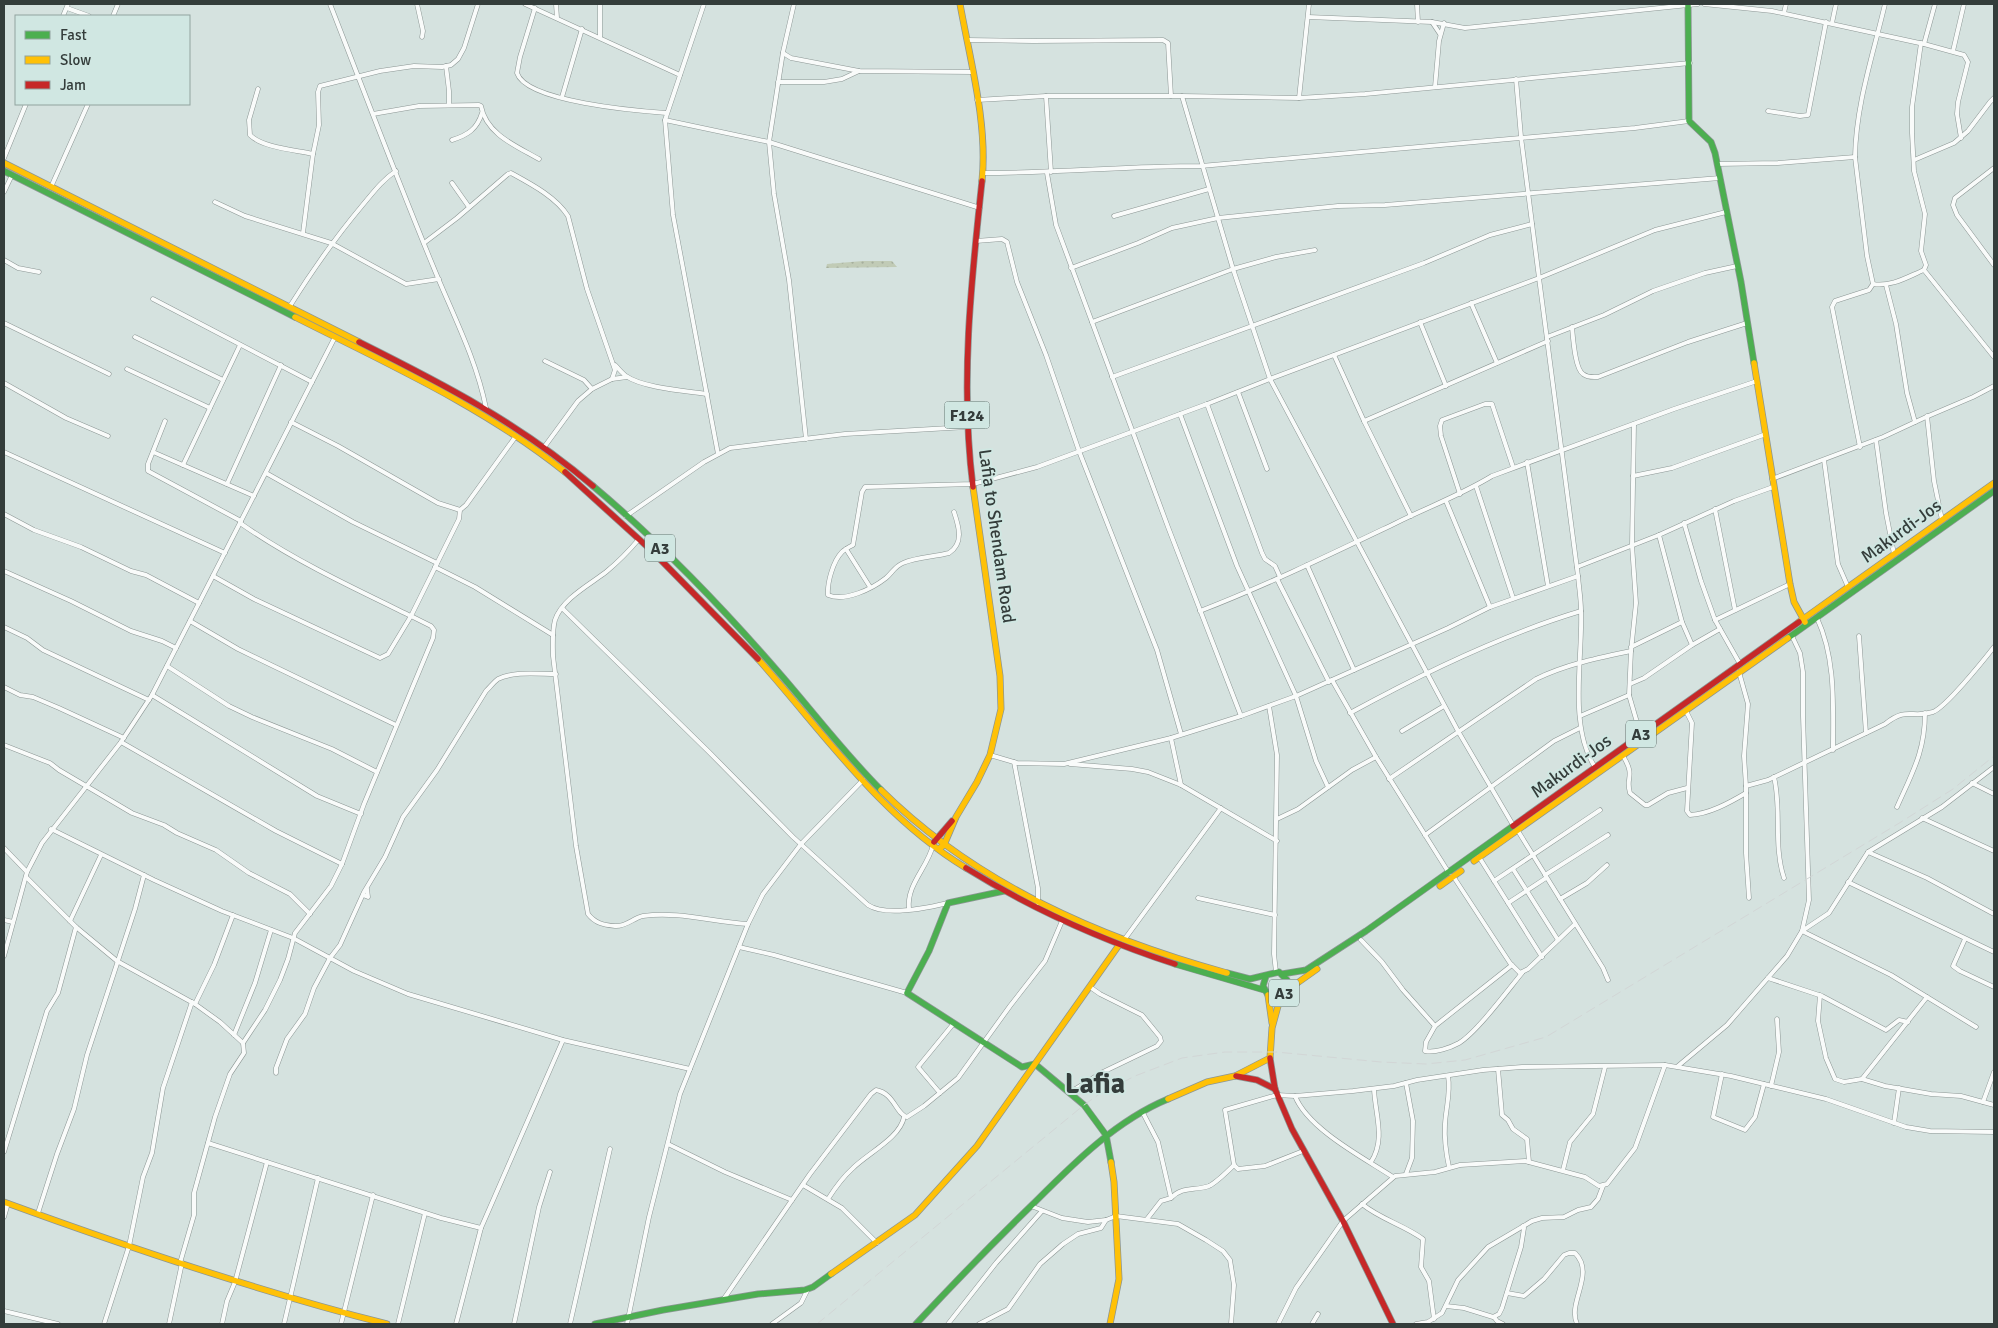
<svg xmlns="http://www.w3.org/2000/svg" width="1998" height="1328" viewBox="0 0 1998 1328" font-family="Signika,sans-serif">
<defs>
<pattern id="park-dots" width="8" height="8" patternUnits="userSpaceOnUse" patternTransform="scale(1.25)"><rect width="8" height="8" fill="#c1cbb6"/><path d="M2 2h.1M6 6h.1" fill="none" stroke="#a6af9d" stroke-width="1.8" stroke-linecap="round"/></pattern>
</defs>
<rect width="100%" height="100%" fill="#d5e2df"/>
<polygon fill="url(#park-dots)" points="863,261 892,261 897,267 826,268 827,264"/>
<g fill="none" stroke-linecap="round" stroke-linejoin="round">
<defs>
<g id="street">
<path d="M330,4c34,87 67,175 103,262 19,47 43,92 53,142"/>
<polyline points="417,4 423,31 422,37"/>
<polyline points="525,4 680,75"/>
<polyline points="556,4 557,18"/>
<polyline points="600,4 600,37"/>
<polyline points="704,4 665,120 673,215 718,454"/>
<polyline points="794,4 783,52 769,142 774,194 789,280 806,439"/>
<polyline points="1417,4 1418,22"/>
<polyline points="1704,4 1772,11 1924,44 1964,55 1968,62 1958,102 1957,114 1961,138"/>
<polyline points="67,8 89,16"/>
<path d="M535,8l-15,49 -3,16c9,29 122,38 149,40"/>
<polyline points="1784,13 1786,4"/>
<polyline points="63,16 68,4"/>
<polyline points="113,16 118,4"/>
<polyline points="1308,17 1432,22 1465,28 1698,4"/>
<polyline points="1432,22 1440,34"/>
<polyline points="1832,23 1836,4"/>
<polyline points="967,40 1033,41 1163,40 1168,43 1171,96"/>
<polyline points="1921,43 1912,107 1912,133 1914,171 1925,214 1921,251 1926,265 1924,270 1994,357"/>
<polyline points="1924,44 1935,4"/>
<polyline points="1953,51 1964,4"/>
<polyline points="783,53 791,58 859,71 973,72"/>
<polyline points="446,66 449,91 449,105"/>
<path d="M1516,79l5,58 18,141 39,298c1,12 3,23 3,35 2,46 -13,116 14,156"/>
<polyline points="778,82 824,82 842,79 859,71"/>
<polyline points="1435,87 1439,41 1444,23"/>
<path d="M258,89l-9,31 1,15c13,13 46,15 63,19l-10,79"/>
<polyline points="1046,96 1051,172"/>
<polyline points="1182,96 1233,269 1270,379 1458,731 1513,825"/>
<polyline points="562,97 582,29"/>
<polyline points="1299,98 1309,4"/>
<polyline points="977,100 1046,96 1182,96 1299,98 1365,94 1690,63"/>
<polyline points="1768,111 1800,116 1808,115 1826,22"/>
<path d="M373,114l46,-8 60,-1 2,1c5,28 35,40 58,53"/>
<polyline points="665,120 769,142 980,208"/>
<path d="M452,140c16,-5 25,-11 30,-27"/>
<polyline points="313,154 319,125 318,92 320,86 380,71 414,66 442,67 451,65 458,59 464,48 478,4"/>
<polyline points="4,158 26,104"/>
<polyline points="1914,160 1954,143 1968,131 1990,102 1994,98"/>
<polyline points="1717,164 1778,163 1855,157"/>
<polyline points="1994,168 1955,198 1953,205 1957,215 1994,265"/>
<path d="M983,173c73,0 145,-7 218,-7l434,-38 54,-7"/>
<polyline points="1047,173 1056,225 1168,527 1241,716"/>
<polyline points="452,183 469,207"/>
<polyline points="51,187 88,104"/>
<polyline points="4,192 12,175"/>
<polyline points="215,202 245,216 331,243 406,284 439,279"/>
<polyline points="1114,216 1209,189"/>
<polyline points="976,241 1002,239 1007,242 1017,282 1046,355 1079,451 1157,650 1181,734"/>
<path d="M424,243l33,-25 51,-44 3,-1c20,11 45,24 57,43l19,73 28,81 -3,9 -20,10 -14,12 -33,45"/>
<polyline points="4,260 18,268 39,272"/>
<polyline points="1071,268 1138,243 1172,228 1218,218 1338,206 1385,205 1720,178"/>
<path d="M1873,284c19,3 34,-7 51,-14"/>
<polyline points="1886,285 1896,324 1907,393 1915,422"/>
<polyline points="153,299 312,382"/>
<polyline points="1471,303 1497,363"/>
<path d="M290,306c22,-35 45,-68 71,-99 11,-13 21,-27 35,-36"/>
<polyline points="1092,322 1233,269 1276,257 1315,250"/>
<polyline points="1420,322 1446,386"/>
<polyline points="4,323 109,374"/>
<path d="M1572,327c1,11 3,42 11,47 5,4 10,3 15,3l90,-35 59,-19"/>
<polyline points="135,337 223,380"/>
<polyline points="1547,337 1604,315 1653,291 1705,273 1737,266"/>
<polyline points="1334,355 1364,421 1411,516"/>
<polyline points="545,361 584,380 592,389"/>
<path d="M615,365c4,4 7,8 11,11 17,12 61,15 81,18"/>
<polyline points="127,369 210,408"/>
<polyline points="1112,377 1424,263 1490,235 1532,224"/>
<polyline points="612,379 627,377"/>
<polyline points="4,383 66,418 108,436"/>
<polyline points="1238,392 1267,469"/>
<polyline points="1207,404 1262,553 1265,559 1275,566 1280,577"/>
<polyline points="1180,414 1237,566 1296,696 1316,761 1328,787"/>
<polyline points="1927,416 1934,481 1942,520"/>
<polyline points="165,421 148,464 148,471 241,521"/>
<polyline points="1364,421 1548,341"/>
<polyline points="291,422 338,446 438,503 460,510 466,505 516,436"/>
<polyline points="1634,424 1632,545 1636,603 1631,651 1629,695 1636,719 1642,733"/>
<polyline points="1876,440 1886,513 1894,554"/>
<path d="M1860,447l-28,-140 3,-6 34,-11 4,-6 -6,-28 -12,-99c1,-53 18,-102 30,-153"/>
<polyline points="4,452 225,553"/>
<polyline points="153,452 254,496"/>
<polyline points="1824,460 1838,564 1848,587"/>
<polyline points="1527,462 1548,586"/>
<polyline points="183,465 240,345"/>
<polyline points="266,473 353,522 437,563"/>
<polyline points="1633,476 1672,468 1766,434"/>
<polyline points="1772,479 1883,437 1926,417 1973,397 1994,386"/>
<polyline points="227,484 281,365"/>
<polyline points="1476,486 1513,598"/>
<polyline points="1460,494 1441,436 1440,426 1442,420 1485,404 1492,404 1513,467"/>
<polyline points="1446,501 1490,607"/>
<polyline points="1715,509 1735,610"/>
<path d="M954,512c5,15 10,31 -5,41 -15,4 -32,4 -46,10 -8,3 -11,10 -17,15 -14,11 -41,24 -58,17 -1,-12 5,-34 14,-43 3,-3 7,-5 11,-7l9,-53 3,-5 108,-3 64,-17 170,-63 63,-25 269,-101 116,-48 71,-18"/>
<polyline points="4,514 34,530 81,547 131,571 146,575 199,603"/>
<polyline points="626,516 704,462 730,448 845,434 967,427"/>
<polyline points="1684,523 1701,581 1715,620 1740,664"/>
<path d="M639,539c-10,12 -21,23 -33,33 -17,13 -44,27 -51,48 -3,11 -2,25 -2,36l23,190 12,68c7,9 15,11 27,12 11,1 18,-8 28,-10 35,-5 70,6 105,8"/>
<polyline points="846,549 870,587"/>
<polyline points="1307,565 1354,670"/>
<polyline points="435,567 475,587 553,635"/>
<polyline points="1577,567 1659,535 1734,501 1773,487"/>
<polyline points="4,571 71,601 131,631 162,641 176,648"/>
<path d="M213,576l41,23 126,59 8,-4 23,-38c-58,-28 -118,-56 -171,-93"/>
<polyline points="1277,579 1329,682"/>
<path d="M563,609l146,143 84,85 75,68c18,12 59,3 80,-2"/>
<path d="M1200,611c67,-26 131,-57 196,-88 32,-16 65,-28 96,-47l182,-67 83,-28"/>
<path d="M1817,618c19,41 16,87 16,132"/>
<polyline points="1715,620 1790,584"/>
<polyline points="190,621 238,649 396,725"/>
<polyline points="4,627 27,638 43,650 149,700"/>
<polyline points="1859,636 1866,733"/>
<polyline points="1692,645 1720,629"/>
<polyline points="1631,647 1682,622"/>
<polyline points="167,666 229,706 252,717 332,749 377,772"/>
<polyline points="1739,672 1748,704 1744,756 1746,786 1746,853 1749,898"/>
<polyline points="1332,680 1376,757 1449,873"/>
<polyline points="1630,684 1644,678 1692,645 1682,622 1659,535"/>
<polyline points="4,687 20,695 33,697 59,708 124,738"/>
<polyline points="152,695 317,796 361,814"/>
<polyline points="1269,706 1277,755 1274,954 1276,972"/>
<path d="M1686,711l6,12 -5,88 3,4c19,-1 39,-12 56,-22"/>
<path d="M1350,713c73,-40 151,-78 231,-102"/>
<polyline points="1580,716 1629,695"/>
<polyline points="1402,731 1444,706"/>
<polyline points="1171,738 1181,785"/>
<polyline points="121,742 276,831 342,864"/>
<polyline points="4,745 50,763 59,770 132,813 164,825 177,833 216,850 249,873 290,894 310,914"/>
<polyline points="990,755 1017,763 1064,764 1171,738 1241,716 1296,696 1448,628 1490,607 1578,576"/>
<path d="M1623,756c13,21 2,21 7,37l15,12h3l20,-12 19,-5"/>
<polyline points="1014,762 1038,888 1038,903"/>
<polyline points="1070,764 1132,769 1148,772 1181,785 1277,841"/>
<path d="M1774,777c8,33 -1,68 10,101"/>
<path d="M1389,779l147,-100c31,-15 62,-21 95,-28"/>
<polyline points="1972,783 1994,794"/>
<path d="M1746,786l22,-6 117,-56c23,-18 26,-5 48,-12 13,-5 50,-51 61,-65"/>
<path d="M1897,807c15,-34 28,-55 28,-94"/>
<polyline points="1922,818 1994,851"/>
<polyline points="1277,819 1298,809 1352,770 1376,757"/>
<polyline points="51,829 154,880 222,911 293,938 354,971 408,994 563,1040 690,1069"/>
<polyline points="1518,831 1603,968 1608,980"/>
<polyline points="1425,835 1554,741 1580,728"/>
<polyline points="4,848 27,872"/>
<polyline points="1868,852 1927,878 1994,914"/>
<polyline points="1479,857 1542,957"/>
<polyline points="1513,869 1558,940"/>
<polyline points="1545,875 1608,835"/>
<polyline points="1453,876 1510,963 1520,973 1528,969 1575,924"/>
<polyline points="26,877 76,927 117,961 195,1004 220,1022 243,1043 244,1053 230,1074 215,1117 194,1193 194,1215 180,1263"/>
<polyline points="1494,881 1600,810"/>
<polyline points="1848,882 1994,952"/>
<polyline points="363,895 368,897 367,889"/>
<polyline points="1198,898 1275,915"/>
<polyline points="1560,899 1587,883 1607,865"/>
<polyline points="1508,903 1546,878"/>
<path d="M909,909c-3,-24 19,-42 24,-64"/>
<polyline points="4,920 13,922"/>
<polyline points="70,921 101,855"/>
<polyline points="1965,939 1953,966 1960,971 1994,987"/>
<polyline points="1124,940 1221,808"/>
<polyline points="1361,940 1382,962 1403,990 1435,1026"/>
<polyline points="739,947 774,955 907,993"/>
<polyline points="4,956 27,872 42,843 121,742 152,695 335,337"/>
<path d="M1512,965l-77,61 -9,16 -1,9c10,2 25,-3 34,-8 18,-11 49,-53 63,-70"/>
<polyline points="1768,978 1822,996 1886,1030 1899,1020 1908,1022"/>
<polyline points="1820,995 1818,1021 1826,1058 1835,1079 1844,1082 1862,1079 1927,997"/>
<polyline points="195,1004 214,965 233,915"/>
<polyline points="1976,1027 1891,975 1802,931 1829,913 1868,852 1942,807 1994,767"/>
<polyline points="234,1035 255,983 271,930"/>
<polyline points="243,1043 265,1010 280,980 288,959 295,933 331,886 342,864 364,804 433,638 434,630 431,626 411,616 459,519 460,510"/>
<polyline points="1678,1066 1727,1025 1787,956 1802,931 1809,900 1803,716 1803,672 1800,653 1792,636"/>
<polyline points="1498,1069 1502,1115 1508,1120 1513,1129 1527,1139 1529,1162"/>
<path d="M276,1073v-5l11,-29 18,-25 9,-26 16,-30 10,-13 24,-53 21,-35 18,-40 34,-47 49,-79c4,-4 8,-9 12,-12 16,-8 40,-5 58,-5"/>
<polyline points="1722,1074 1713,1117 1745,1130 1755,1117 1764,1084"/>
<path d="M1448,1076c3,16 -2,31 -3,48 -1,15 1,29 4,43"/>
<polyline points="1862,1079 1885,1086 1931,1094 1961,1096 1994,1105"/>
<polyline points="1406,1083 1413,1121 1412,1158 1406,1174"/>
<polyline points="1771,1086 1779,1052 1777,1019"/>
<polyline points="940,1093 918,1067 954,1023"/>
<polyline points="1069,1093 1103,1072 1157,1046 1161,1041 1160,1037 1142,1015 1100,994 1090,987"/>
<path d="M1295,1096c13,33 69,62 98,81"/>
<polyline points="1983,1102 1994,1072"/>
<polyline points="1143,1113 1158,1142 1171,1198 1161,1201 1147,1219"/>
<polyline points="1894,1123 1899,1088"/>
<polyline points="208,1143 441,1218 481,1228"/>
<polyline points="668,1144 725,1172 792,1200"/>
<polyline points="4,1152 47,1011 58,993 76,927"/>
<path d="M1371,1162c15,-23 4,-48 3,-73"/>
<polyline points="1234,1165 1225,1110 1277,1095 1295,1096 1353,1091 1394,1086 1417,1080 1483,1070 1522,1067 1665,1065 1731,1076 1826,1099 1906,1127 1930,1131 1994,1132"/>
<polyline points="1563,1170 1570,1142 1593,1114 1605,1067"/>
<polyline points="803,1185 842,1208 877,1243"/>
<path d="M1171,1198c11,-12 24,-7 38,-12 8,-4 18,-14 25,-21l4,4 27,-3 38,-15"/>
<path d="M828,1199c7,-11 15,-22 25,-31 15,-15 47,-30 51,-51"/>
<path d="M1362,1204c18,15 42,21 61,35l-2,28 8,14 5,38"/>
<polyline points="1031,1206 1062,1218 1088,1222 1106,1220 1116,1216 1178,1224 1206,1240 1223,1251 1230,1260 1234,1285 1231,1324"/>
<polyline points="38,1213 57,1154 74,1109 87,1055 135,909 144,875"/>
<polyline points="4,1217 8,1203"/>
<path d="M1507,1293l17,3 20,-17 20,-24 5,-2h6c21,21 -8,49 2,71"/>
<path d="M723,1300l87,-126 61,-80 5,-4c18,3 20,24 31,27l17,-11 34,-28 52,-72 35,-45 17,-40"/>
<polyline points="1446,1306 1464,1308 1493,1317 1499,1314 1502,1308 1521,1247 1524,1228 1523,1226"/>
<polyline points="4,1311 58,1324"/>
<polyline points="1494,1317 1497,1321 1503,1324"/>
<polyline points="104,1324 129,1246 143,1177 152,1153 163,1088 192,1002"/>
<polyline points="169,1324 182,1263"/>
<polyline points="222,1324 227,1301 235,1282 267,1162"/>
<polyline points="284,1324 318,1178"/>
<polyline points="341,1324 373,1195"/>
<polyline points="398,1324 425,1213"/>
<polyline points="456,1324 481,1228 563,1040"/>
<polyline points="514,1324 539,1207 550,1172"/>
<polyline points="570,1324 610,1149"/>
<polyline points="627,1324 649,1217 680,1094 748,924 763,894 801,844 863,780"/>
<polyline points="772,1324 801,1303 808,1289"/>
<polyline points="948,1324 996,1263 1042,1211"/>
<polyline points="979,1324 1008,1309 1040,1264 1063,1244 1078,1234 1101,1228 1106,1220"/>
<polyline points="1278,1324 1296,1288 1343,1221 1395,1176 1435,1172 1460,1165 1525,1161 1585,1177 1599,1186 1607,1184 1635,1148 1665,1065"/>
<polyline points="1312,1324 1318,1314"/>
<polyline points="1416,1324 1428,1322 1442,1313 1458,1280 1488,1247 1532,1221 1542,1218 1564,1217 1578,1210 1591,1207 1598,1199 1603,1186"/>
</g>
<g id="fast">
<polyline points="1688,4 1689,121 1711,142 1715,153 1741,282 1754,363"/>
<polyline points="4,171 295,317"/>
<path d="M593,486c68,57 130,122 188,189 33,38 64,79 100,115"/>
<polyline points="1788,638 1994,491"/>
<polyline points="1004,891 948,903 929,951 907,993 1022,1067 1035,1064 1084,1105 1106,1135 1111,1162"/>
<polyline points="1175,964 1264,990"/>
<polyline points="1227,973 1250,979 1279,972 1287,980 1286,991 1278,996 1268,995 1263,986 1266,976"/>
<polyline points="1282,974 1306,970 1366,931 1513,826"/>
<polyline points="595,1324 663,1310 758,1294 805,1290 813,1287 831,1274"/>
<path d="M916,1324c38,-41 77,-81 117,-120 40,-40 82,-83 135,-105"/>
</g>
<g id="slow">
<path d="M960,4c10,56 28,120 22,177"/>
<polyline points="4,163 359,342"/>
<path d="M295,317c93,47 189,90 270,155"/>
<polyline points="1754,363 1790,584 1794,602 1805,622"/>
<polyline points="1799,622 1994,483"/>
<path d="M758,659c66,74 122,157 208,209"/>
<path d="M881,790c95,94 219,148 346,183"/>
<polyline points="940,848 944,845 956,817 977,782 990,755 1001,709 1000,676 973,487"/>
<polyline points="1474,861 1788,638"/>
<polyline points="1440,886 1461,871"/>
<polyline points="1286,991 1317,969"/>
<polyline points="1268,995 1272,1023"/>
<polyline points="1168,1099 1207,1082 1235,1076 1270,1058 1272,1028 1281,995"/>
<path d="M4,1202c126,46 253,89 383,122"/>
<polyline points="831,1274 915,1215 977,1146 1119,945"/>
<polyline points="1110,1324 1119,1279 1114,1182 1111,1162"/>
</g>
<g id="jam">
<path d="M359,342c86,43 160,81 234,144"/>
<polyline points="565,472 652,551 758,659"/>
<path d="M973,487c-13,-102 -2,-204 9,-306"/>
<polyline points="1513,826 1799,622"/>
<polyline points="934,842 952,821"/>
<path d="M966,868c66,41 136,72 209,96"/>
<polyline points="1270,1058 1275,1089 1292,1129 1343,1221 1393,1324"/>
<polyline points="1236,1076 1257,1080 1275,1089"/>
</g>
</defs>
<use href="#street" stroke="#8c9694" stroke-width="5"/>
<use href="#fast" stroke="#8c9694" stroke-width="7"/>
<use href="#slow" stroke="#8c9694" stroke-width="7"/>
<use href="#jam" stroke="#8c9694" stroke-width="7"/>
<use href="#street" stroke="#f9fbfa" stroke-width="4"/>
<use href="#fast" stroke="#4caf50" stroke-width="5.5"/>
<use href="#slow" stroke="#ffc107" stroke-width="5.5"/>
<use href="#jam" stroke="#c62828" stroke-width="5.5"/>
<polyline stroke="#d2d6d6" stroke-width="1" stroke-dasharray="10 5" stroke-linecap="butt" points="817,1324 1084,1105 1098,1095 1135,1076 1182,1058 1225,1052 1276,1052 1381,1062 1426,1064 1465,1060 1546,1037 1901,822 1953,789 1994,756"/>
</g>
<g text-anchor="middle" stroke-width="4" stroke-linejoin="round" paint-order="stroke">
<g fill="#d0e7e2" stroke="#63706d" stroke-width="1">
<rect x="944.5" y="401.5" width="45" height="27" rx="4"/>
<rect x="645" y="534.5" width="30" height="27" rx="4"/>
<rect x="1626" y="720.5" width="30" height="27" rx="4"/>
<rect x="1269" y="979.5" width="30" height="27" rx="4"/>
</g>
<g font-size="16" font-weight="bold" fill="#343d3b">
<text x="967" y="421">F124</text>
<text x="660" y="554">A3</text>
<text x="1641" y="740">A3</text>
<text x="1284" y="999">A3</text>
</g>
<g font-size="18" fill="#343d3b" stroke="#d0e7e2">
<text transform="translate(1901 531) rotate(-36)" y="6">Makurdi-Jos</text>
<text transform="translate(997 536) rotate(82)" y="6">Lafia to Shendam Road</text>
<text transform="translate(1571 766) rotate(-36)" y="6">Makurdi-Jos</text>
</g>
<g font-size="28" font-weight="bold" fill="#343d3b" stroke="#d0e7e2">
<text x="1095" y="1093">Lafia</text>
</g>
</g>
<rect width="1998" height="1328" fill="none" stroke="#343d3b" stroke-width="10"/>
<rect x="15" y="15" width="175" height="90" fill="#d0e7e2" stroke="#92a39f"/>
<rect x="25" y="31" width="25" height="8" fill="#4caf50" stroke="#92a39f"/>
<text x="60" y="40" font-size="15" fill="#343d3b">Fast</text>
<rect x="25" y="56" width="25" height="8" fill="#ffc107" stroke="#92a39f"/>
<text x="60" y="65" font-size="15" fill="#343d3b">Slow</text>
<rect x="25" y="81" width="25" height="8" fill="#c62828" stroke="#92a39f"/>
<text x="60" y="90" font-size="15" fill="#343d3b">Jam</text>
</svg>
